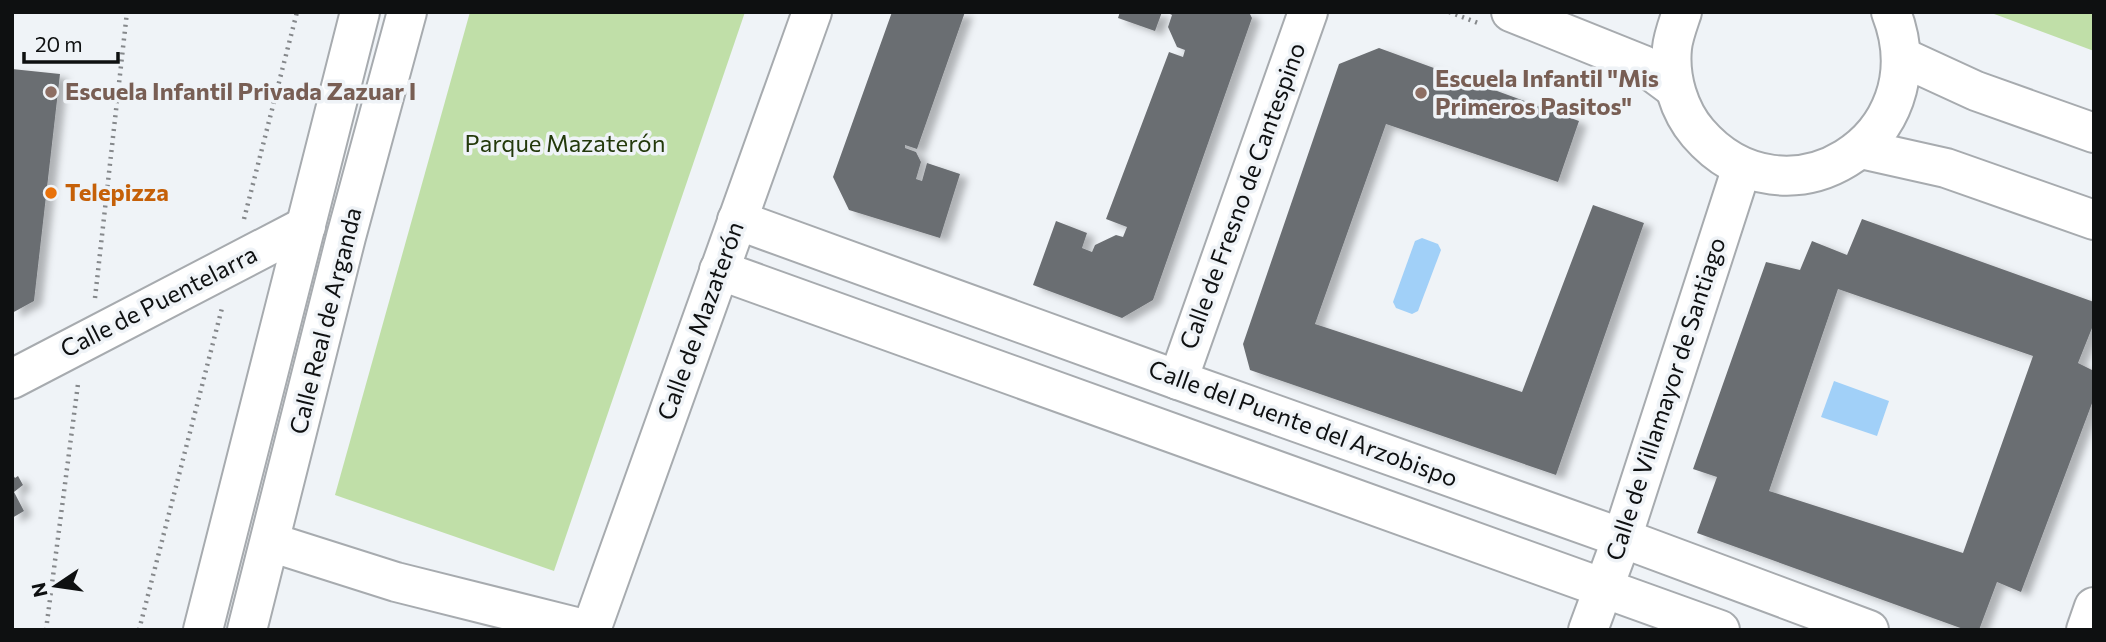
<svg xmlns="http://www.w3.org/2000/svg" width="2106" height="642" viewBox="0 0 2106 642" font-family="Commissioner,sans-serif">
<defs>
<filter id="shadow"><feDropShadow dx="8" dy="4.5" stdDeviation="3.5" flood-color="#0004"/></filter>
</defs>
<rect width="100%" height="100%" fill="#eff3f7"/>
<g fill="#c0dfa8">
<polygon points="470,12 745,12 554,571 335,495"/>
<polygon points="1988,12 2094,12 2094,51 1997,15"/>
</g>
<g fill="#a1d0f8">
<polygon points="1422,238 1438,244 1441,250 1418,311 1412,314 1396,308 1393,302 1415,241"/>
<polygon points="1834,381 1889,401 1877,436 1821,417"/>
</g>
<g fill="#6b6e72" fill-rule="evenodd" filter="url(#shadow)">
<polygon points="892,12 965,12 917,149 905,145 905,148 916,152 921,162 916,179 922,181 927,163 960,174 940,238 849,210 833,177"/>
<polygon points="1120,12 1162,12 1155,31 1118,18"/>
<polygon points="1166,12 1249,12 1252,18 1153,300 1122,318 1033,285 1056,221 1087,233 1082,248 1092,252 1095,245 1116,235 1123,237 1127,227 1106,219 1169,52 1183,57 1185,50 1177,47 1168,27 1172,15"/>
<polygon points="1379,48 1579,121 1558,182 1386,124 1315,324 1522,392 1593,205 1644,223 1556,475 1250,370 1243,344 1339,64"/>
<polygon points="12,69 60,74 34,301 12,313"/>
<path d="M1862,219l232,83v21l-16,40 16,8v27l-73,194 -24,-10 -18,48h-13l-269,-97 20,-56 -24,-8 73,-207 34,8 12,-29 35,14zM1838,289l195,67 -70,197 -194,-62z"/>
<polygon points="12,474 15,478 18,476 23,485 14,492 24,511 12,518"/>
</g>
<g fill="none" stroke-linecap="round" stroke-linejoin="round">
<defs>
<g id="minor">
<polyline points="737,220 1178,380 1622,538 1869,630"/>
<polyline points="719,270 1720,630"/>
<polyline points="12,379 306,226"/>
<polyline points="1178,380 1308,12"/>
<polyline points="270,542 396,582 588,630"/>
<polyline points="591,630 812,12"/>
<polyline points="1588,630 1622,538 1742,167"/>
<polyline points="2086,630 2094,607"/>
</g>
<g id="major">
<polyline points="1511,12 1643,65 1674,88"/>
<path d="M1682,12c-4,12 -9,25 -10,36 -3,30 7,63 26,85 87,101 243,7 193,-121"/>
<polyline points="1902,57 1976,91 2094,133"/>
<polyline points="1861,149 1946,168 2094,220"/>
<polyline points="203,630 360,12"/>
<polyline points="247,630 346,237 407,12"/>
</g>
</defs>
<use href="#minor" stroke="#a7abaf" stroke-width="42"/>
<use href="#major" stroke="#a7abaf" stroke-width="42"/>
<g stroke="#85888b" stroke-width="4.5" stroke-dasharray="2 5" stroke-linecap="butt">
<polyline points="1449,12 1478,23"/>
<polyline points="244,219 297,12"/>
<polyline points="95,298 127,12"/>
<polyline points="46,630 78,384"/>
<polyline points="139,630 222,308"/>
</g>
<use href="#minor" stroke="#fff" stroke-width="38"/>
<use href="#major" stroke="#fff" stroke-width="38"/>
</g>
<g fill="#8d6e63" stroke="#eff3f7" stroke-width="2.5">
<circle cx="51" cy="92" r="7"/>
<circle cx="1421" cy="93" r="7"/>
</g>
<circle fill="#e8710a" stroke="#eff3f7" stroke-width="2.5" cx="51" cy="193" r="7"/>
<g text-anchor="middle" stroke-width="7" stroke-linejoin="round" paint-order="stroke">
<g font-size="24" font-weight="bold" fill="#785e54" stroke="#eff3f7" text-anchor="start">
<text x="1435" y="87">Escuela Infantil "Mis<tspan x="1435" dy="28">Primeros Pasitos"</tspan></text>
<text x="65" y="100">Escuela Infantil Privada Zazuar I</text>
</g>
<g font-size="24" fill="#23390b" stroke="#eff3f7">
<text x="565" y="152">Parque Mazaterón</text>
</g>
<g font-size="24" font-weight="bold" fill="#c56008" stroke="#eff3f7" text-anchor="start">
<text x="65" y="201">Telepizza</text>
</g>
<g font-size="24" fill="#0e1011" stroke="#eff3f7">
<text transform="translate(1243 196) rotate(-70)" y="8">Calle de Fresno de Cantespino</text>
<text transform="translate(159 302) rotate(-27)" y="8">Calle de Puentelarra</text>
<text transform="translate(326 321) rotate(-76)" y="8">Calle Real de Arganda</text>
<text transform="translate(701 321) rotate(-70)" y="8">Calle de Mazaterón</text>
<text transform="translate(1666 399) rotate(-72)" y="8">Calle de Villamayor de Santiago</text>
<text transform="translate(1303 424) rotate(20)" y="8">Calle del Puente del Arzobispo</text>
</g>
</g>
<rect width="2106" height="642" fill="none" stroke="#0e1011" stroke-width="28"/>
<g transform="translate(56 586) rotate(257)" stroke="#eff3f7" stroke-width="5" paint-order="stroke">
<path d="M0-5L12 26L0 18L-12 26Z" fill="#0e1011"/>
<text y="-10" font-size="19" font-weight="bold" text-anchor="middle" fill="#0e1011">N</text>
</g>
<path d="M24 52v10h94v-10" fill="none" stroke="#0e1011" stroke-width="3.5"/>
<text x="35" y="52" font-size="21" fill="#0e1011" stroke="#eff3f7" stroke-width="5" paint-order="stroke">20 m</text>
</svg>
